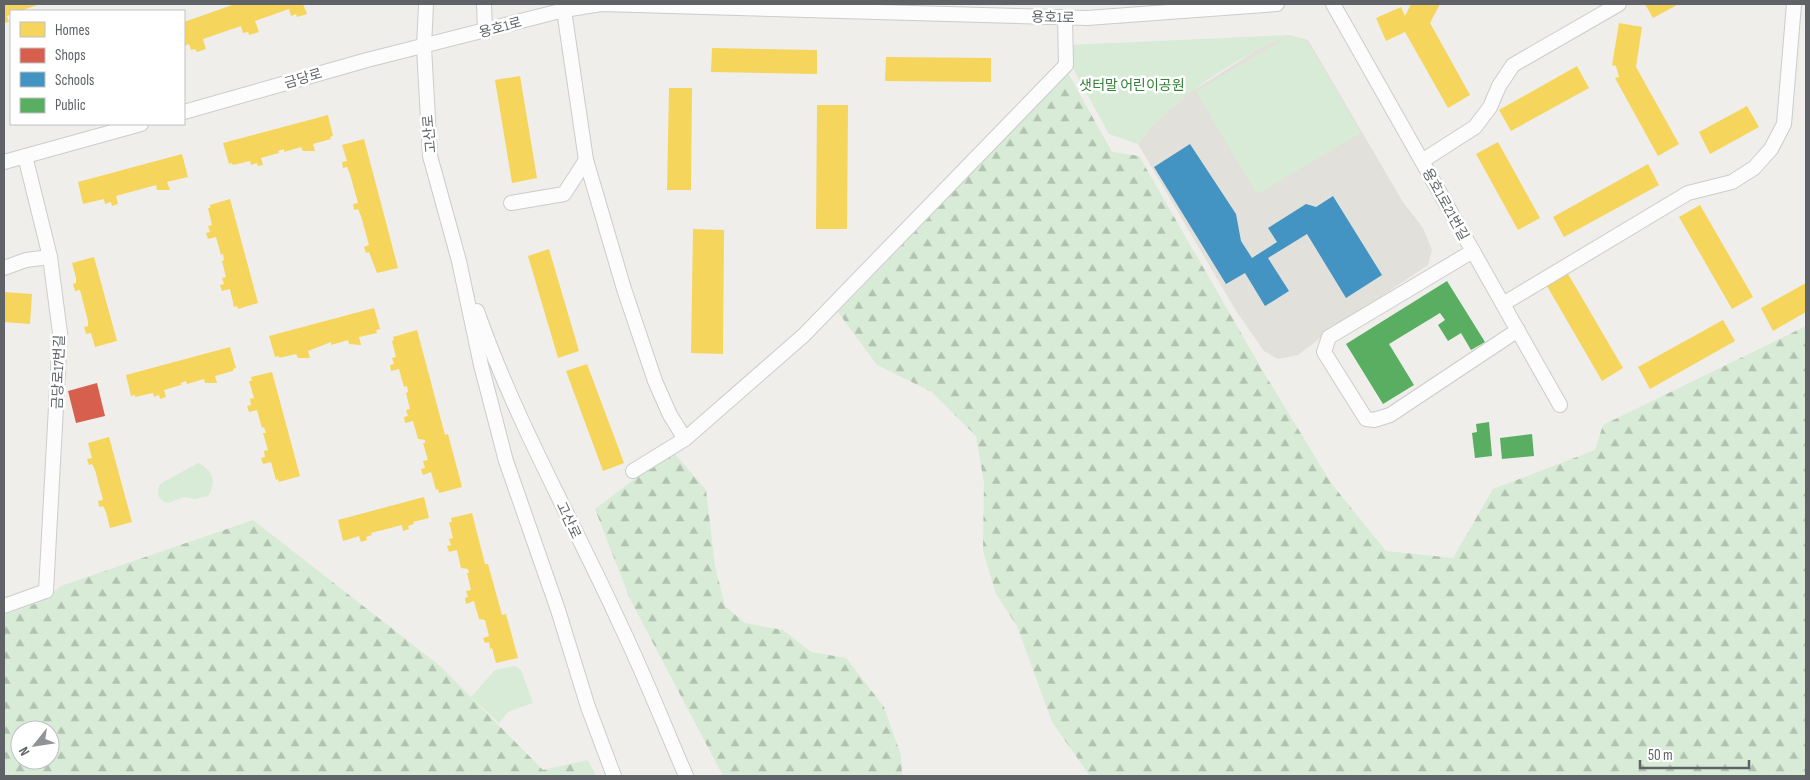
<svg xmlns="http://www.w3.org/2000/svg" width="1810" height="780" viewBox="0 0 1810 780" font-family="'Sofia Sans Condensed','Noto Sans KR',sans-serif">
<defs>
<pattern id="forest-firs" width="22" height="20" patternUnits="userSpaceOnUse" patternTransform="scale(1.25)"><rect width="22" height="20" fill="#d8ebd6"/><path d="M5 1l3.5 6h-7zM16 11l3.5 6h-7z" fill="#b2c2b1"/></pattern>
</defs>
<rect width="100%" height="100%" fill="#efeeea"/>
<polygon fill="#e2e0da" points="1289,35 1308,40 1403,202 1423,228 1432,250 1428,265 1327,333 1298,355 1278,359 1264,351 1236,311 1138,144 1156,121 1188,94 1260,48"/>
<g fill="#d8ebd6">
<path d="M1289,35c-54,23 -115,62 -151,109l-29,-10 -39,-71v-18z"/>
<polygon points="1290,36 1307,41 1361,133 1257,194 1196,91"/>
<path d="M198,463c15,7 19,19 10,33l-13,3 -11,-2 -16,6c-10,-2 -12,-10 -8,-19z"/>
<polygon points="515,666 521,670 533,703 508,712 499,723 471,697 495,670"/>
</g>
<g fill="url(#forest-firs)" fill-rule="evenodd">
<polygon points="1068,73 1112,152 1139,156 1264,373 1331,483 1386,551 1453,558 1493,489 1595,450 1603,425 1806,326 1806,776 1090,776 1052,722 1017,626 996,594 983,551 984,483 976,436 932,392 877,365 838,312"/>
<polygon points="675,454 706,490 715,566 725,606 745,623 783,630 811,652 846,658 884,707 901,755 902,776 723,776 630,599 595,509 636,478"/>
<path d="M253,520l187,146 103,104 45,-10 8,16h-592v-161l36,-13 21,-16zM20,730h30v30h-30z"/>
</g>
<g fill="#f6d55c">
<polygon points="4,4 40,4 20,11 11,11 11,14 7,16 9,22 4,23"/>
<polygon points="235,4 303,4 307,14 297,17 296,14 291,16 289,9 255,21 259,32 249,35 248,32 243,33 241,26 203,39 206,49 197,52 195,49 191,50 189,44 184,46 184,22"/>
<polygon points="1411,4 1440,4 1430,23 1470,95 1448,108 1405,32 1386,41 1376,18 1401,7 1405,16"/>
<polygon points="1645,4 1679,4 1653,18"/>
<polygon points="1619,23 1642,27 1636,67 1679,144 1658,156 1615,78 1619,77 1616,66 1612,65"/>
<polygon points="712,48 817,50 817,74 711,72"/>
<polygon points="886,57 991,58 991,82 885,81"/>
<polygon points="1577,66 1589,88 1511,131 1499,110"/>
<polygon points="520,76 537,178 512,183 495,80"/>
<polygon points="669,88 692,88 691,190 667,190"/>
<polygon points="817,105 848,105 847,229 816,229"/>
<polygon points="1747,106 1759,127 1710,154 1699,132"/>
<polygon points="328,115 333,136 330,137 331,139 313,144 315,151 303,151 301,147 284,152 284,149 278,151 279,153 261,158 263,165 258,166 257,163 251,165 250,161 233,165 232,163 229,164 223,143"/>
<polygon points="364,139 398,268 377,273 369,252 366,253 364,247 369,245 361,216 358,209 354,210 353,204 358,203 350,174 347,167 343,168 342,162 347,161 342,145"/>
<polygon points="1498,142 1540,218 1518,230 1476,154"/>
<polygon points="182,154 188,177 167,182 170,190 157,190 156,185 116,196 118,204 112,206 111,202 105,204 104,199 83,204 78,182"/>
<polygon points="1648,164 1659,185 1564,237 1553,217"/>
<polygon points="230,199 258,303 238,309 237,306 234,307 230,289 222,291 220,285 224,284 222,278 226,277 222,261 224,260 223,254 221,255 216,237 208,239 206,233 210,232 208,226 212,225 208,208 210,208 210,205"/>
<polygon points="1700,205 1753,297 1732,309 1679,217"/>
<polygon points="693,229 724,230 723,354 691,353"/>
<polygon points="549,249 579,351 558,358 528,256"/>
<polygon points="94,257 117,341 95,347 91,333 86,334 84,327 88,326 88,321 80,290 75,291 73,284 76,283 76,278 72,263"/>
<polygon points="1568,274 1623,368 1602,381 1547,286"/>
<polygon points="1806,283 1806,312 1773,331 1761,308"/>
<polygon points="4,292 32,294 30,324 4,322"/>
<polygon points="374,308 380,329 376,330 377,333 359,337 361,345 349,344 348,340 331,345 331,342 308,351 310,358 298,358 296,354 279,358 279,356 275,357 269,336"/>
<polygon points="1723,320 1735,341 1650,389 1638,367"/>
<polygon points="417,330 445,435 448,434 462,487 439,493 438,489 436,490 431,472 423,475 421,469 425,468 423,461 428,460 423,443 425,443 425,440 418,439 413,421 405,423 404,417 408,416 406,410 410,409 406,393 408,392 407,386 404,387 399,369 391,371 390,365 394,364 392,358 396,357 392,341 394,340 393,337"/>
<polygon points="230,347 236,368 233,369 233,371 215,376 217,383 205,383 204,379 187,384 186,381 181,383 181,385 164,390 166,397 160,399 159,395 154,397 153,393 135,397 135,395 131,396 126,375"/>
<polygon points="587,364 624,463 603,471 566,371"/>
<polygon points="272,372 300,476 279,482 278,479 276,480 271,462 263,464 261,458 265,457 264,451 268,450 263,433 266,433 264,427 262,428 257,410 249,412 247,406 251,405 250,399 254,398 249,381 252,381 251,377"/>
<polygon points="109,437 132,522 110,528 106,512 103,506 99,507 98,501 103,500 95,470 92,464 89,465 87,459 92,458 88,443"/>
<polygon points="424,497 429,518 413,522 414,524 408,526 409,529 403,531 402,525 371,533 372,535 366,537 367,540 361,542 359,536 343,541 338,520"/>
<polygon points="472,513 485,564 488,564 502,615 506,614 518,658 496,663 492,648 490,649 489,642 485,643 483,638 489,636 485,620 479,619 474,601 466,604 465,598 468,597 466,591 471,590 467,573 469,573 468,569 461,568 457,550 449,552 447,546 451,545 449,539 453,538 449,522 452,522 451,518"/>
</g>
<polygon fill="#d6604d" points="97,383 105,416 76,423 68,391"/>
<polygon fill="#4393c3" points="1190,144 1236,214 1241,241 1252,258 1277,242 1268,228 1306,204 1316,207 1333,196 1382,275 1346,298 1307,234 1268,258 1289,291 1265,306 1245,273 1226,284 1154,167"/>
<g fill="#5aae61">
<polygon points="1447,281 1485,342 1471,350 1461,333 1448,341 1438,325 1445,320 1440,313 1389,344 1414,385 1383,404 1346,344"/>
<polygon points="1489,422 1492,456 1475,458 1472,433 1477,432 1476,424"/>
<polygon points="1532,434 1534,456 1502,459 1500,438"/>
</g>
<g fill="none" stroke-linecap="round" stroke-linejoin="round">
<defs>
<g id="minor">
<polyline points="426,4 424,47 430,156 459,261 481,365 506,461 558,610 588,707 614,776"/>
<polyline points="484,4 485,30"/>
<polyline points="1333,4 1560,405"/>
<polyline points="564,10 586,160 624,289 655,381 670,415 685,439"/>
<polyline points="184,112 367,60 564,10 601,4 1087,18 1277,4"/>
<polyline points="1422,161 1475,127 1490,107 1499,86 1513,65 1619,4"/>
<polyline points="4,162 141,124"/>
<polyline points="511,203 564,194 586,160"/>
<polyline points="1473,251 1329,337 1324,352 1366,419 1374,420 1390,415 1518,330"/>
<polyline points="4,268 26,260 50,257"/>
<polyline points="1503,304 1688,193 1732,182 1754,168 1771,149 1784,124 1794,4"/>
<path d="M477,311c38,109 95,208 143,313 24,50 44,101 66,152"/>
<polyline points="633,471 685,439 804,335 1066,65 1065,17"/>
<polyline points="4,606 46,591 60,333 50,257 25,156"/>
</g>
</defs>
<use href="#minor" stroke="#cbcccc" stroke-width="16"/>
<use href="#minor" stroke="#fdfcfc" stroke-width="14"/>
</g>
<g text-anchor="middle" stroke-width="5" stroke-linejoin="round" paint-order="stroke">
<g font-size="14" fill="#5f6368" stroke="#fff">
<text transform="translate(1053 17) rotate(1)" y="5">용호1로</text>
<text transform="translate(500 27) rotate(-15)" y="5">용호1로</text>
<text transform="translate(303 78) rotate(-16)" y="5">금당로</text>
<text transform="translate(429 134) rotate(-95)" y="5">고산로</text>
<text transform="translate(1446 204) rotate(61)" y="5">용호1로21번길</text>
<text transform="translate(58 372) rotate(-88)" y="5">금당로17번길</text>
<text transform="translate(569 520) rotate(65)" y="5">고산로</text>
</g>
<g font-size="14" fill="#348238" stroke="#fff">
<text x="1132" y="90">샛터말 어린이공원</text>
</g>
</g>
<rect width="1810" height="780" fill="none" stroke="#5f6368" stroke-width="10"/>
<rect x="10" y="10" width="175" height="115" fill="#ffffff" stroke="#bfc1c3"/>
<rect x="20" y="22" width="25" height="15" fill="#f6d55c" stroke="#bfc1c3"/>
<text x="55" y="35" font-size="15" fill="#5f6368">Homes</text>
<rect x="20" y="48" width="25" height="15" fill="#d6604d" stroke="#bfc1c3"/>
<text x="55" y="60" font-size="15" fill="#5f6368">Shops</text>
<rect x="20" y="72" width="25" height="15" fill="#4393c3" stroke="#bfc1c3"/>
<text x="55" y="85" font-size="15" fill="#5f6368">Schools</text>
<rect x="20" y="98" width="25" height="15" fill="#5aae61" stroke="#bfc1c3"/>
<text x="55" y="110" font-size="15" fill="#5f6368">Public</text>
<g transform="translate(35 745) rotate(240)"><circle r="24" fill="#ffffff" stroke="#bfc1c3"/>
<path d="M0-4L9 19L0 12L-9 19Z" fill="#919496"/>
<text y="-8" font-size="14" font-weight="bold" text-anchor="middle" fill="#5f6368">N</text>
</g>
<path d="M1640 760v8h109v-8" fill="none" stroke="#5f6368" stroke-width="2.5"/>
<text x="1648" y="760" font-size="15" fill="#5f6368" stroke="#ffffff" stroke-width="4" paint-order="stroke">50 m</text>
</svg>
